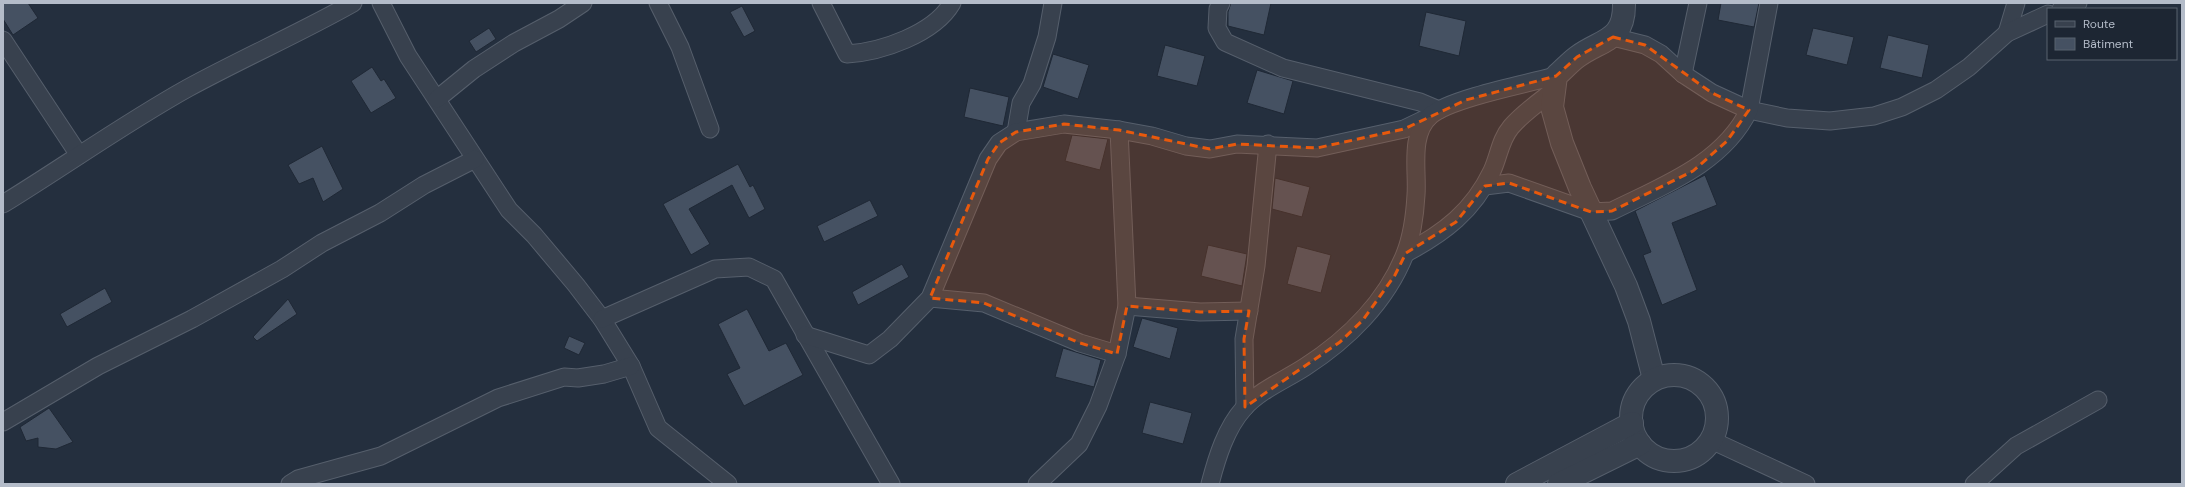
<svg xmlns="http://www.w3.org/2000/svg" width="2185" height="487" viewBox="0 0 2185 487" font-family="'DM Sans',sans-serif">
<rect width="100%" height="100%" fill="#242f3e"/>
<g fill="#455162" stroke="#1f2835">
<polygon points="3,3 28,3 38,18 13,35 3,19"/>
<polygon points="1231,3 1271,3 1264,35 1228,26 1228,12"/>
<polygon points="1721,3 1759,3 1754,27 1718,20"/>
<polygon points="742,6 755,31 744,37 730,12"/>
<polygon points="1426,12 1466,21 1459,56 1419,46"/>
<polygon points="489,28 496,39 476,52 469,41"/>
<polygon points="1813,28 1854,37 1847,65 1806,55"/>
<polygon points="1888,35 1929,45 1922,78 1880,68"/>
<polygon points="1165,45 1205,56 1197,86 1157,76"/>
<polygon points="1053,54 1089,65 1078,99 1043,87"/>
<polygon points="372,67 381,81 384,79 396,98 371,113 351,81"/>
<polygon points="1257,70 1293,81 1284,114 1247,103"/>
<polygon points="970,88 1009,97 1003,126 964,117"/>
<polygon points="1072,135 1108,139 1100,170 1065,161"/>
<polygon points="322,146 343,189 323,202 313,178 299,184 288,165"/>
<polygon points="738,164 750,187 753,185 765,209 749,218 732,185 689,209 710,244 691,255 663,204"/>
<polygon points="1705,175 1717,205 1672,223 1697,290 1662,305 1643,255 1651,252 1635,211"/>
<polygon points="1275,178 1310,187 1302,217 1272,209"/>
<polygon points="870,200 878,216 824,242 817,226"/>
<polygon points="1208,245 1247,254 1242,286 1201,276"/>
<polygon points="1297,246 1331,255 1321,293 1287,284"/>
<polygon points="902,264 909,277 858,305 852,292"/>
<polygon points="105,288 112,302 67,327 60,314"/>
<polygon points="288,299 297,314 257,341 253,337"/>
<polygon points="747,309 769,351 786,343 803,375 744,406 727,374 740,368 718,324"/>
<polygon points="1142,318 1178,328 1170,359 1133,347"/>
<polygon points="569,336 585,343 579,355 564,348"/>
<polygon points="1063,348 1101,360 1094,387 1055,377"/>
<polygon points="1150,402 1192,413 1183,444 1142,433"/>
<polygon points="49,408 73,442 56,449 38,447 38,438 26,441 20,427"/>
</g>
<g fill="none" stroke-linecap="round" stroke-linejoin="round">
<defs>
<g id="minor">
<polyline points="381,3 408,56 509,210 534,235 576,285 602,319 631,366 658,428 728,484"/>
<polyline points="658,3 680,47 710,129"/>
<path d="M821,3l26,51c34,-2 87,-20 105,-51"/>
<polyline points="1221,3 1218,9 1217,28 1225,42 1283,68 1420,102 1439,110"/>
<polyline points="2061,9 2078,3"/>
<polyline points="2007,33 2016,3"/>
<polyline points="1613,37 1645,45 1661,54 1683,74 1712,93 1749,110 1787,118 1830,121 1874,116 1902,107 1936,90 1969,67 2007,33 2048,14"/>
<polyline points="3,40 79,155"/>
<polyline points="1683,74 1698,3"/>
<polyline points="437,99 474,69 514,43 559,19 583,3"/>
<polyline points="1016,132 1021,103 1032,84 1047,37 1053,3"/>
<path d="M1485,186l24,-3 82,29 21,-1c50,-25 111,-47 137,-101l20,-107"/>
<path d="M3,204c62,-38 122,-81 185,-116 55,-30 112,-55 165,-85"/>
<path d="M1406,253c38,-20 67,-42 86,-82 7,-15 8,-31 19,-44 12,-14 28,-25 42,-36"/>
<polyline points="930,298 984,303 1080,343 1117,354"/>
<polyline points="1127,306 1200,312 1249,311"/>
<polyline points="602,319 715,269 749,267 774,279 891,484"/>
<polyline points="805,335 869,355 890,339 930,298 988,159 999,143 1016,132 1064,124 1119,130 1152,136 1186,146 1210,149 1237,144 1317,148 1404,129 1429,117"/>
<polyline points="1245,407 1244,339 1256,266 1268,144"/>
<polyline points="3,422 98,366 192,319 282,269 322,243 380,213 424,185 475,159"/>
<polyline points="1711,440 1806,484"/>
<polyline points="290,484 298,479 381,456 498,398 564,377 578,378 604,374 631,366"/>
<polyline points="1037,484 1079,444 1098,406 1117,354 1127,306 1119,130"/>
<path d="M1210,484c7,-27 16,-56 34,-76 16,-18 41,-28 61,-41 42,-27 81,-65 100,-113 7,-18 10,-41 11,-59 2,-24 -7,-60 14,-79 18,-17 99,-33 126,-40"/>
<polyline points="1974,484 2016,446 2098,400"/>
</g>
<g id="tertiary">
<path d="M1624,3c1,39 -23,36 -47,54 -8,6 -14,13 -21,19l-4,31 10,36 18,45 46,98 13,35 15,58"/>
<circle cx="1674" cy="418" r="43"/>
<polyline points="1517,484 1632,423"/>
<polyline points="1559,484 1640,444"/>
</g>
</defs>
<use href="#minor" stroke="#565f6c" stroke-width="19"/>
<use href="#tertiary" stroke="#565f6c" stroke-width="24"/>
<use href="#minor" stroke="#38414e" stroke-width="17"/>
<use href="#tertiary" stroke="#38414e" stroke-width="22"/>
</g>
<path fill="#e8590c" fill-opacity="0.2" stroke="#e8590c" stroke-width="3" stroke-dasharray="8 5" stroke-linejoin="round" d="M1613,37l32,8 67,48 37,17 -22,31 -34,30 -81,40 -21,1 -82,-29 -24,3 -29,36 -50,31 -11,22 -32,45 -23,22 -95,65 -1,-68 5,-28 -49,1 -73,-6 -10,48 -37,-11 -96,-40 -54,-5 58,-139 11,-16 17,-11 48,-8 55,6 91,19 27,-5 80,4 87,-19 62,-29 90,-24 21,-19z"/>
<rect width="2185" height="487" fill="none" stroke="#b4bcc9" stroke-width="8"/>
<rect x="2047" y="8" width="130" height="52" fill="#1d2633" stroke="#59626f"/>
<rect x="2055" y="21" width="20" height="6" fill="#38414e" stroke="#59626f"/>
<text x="2083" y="28" font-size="12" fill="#b4bcc9">Route</text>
<rect x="2055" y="38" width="20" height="12" fill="#455162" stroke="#59626f"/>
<text x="2083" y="48" font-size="12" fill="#b4bcc9">Bâtiment</text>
</svg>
